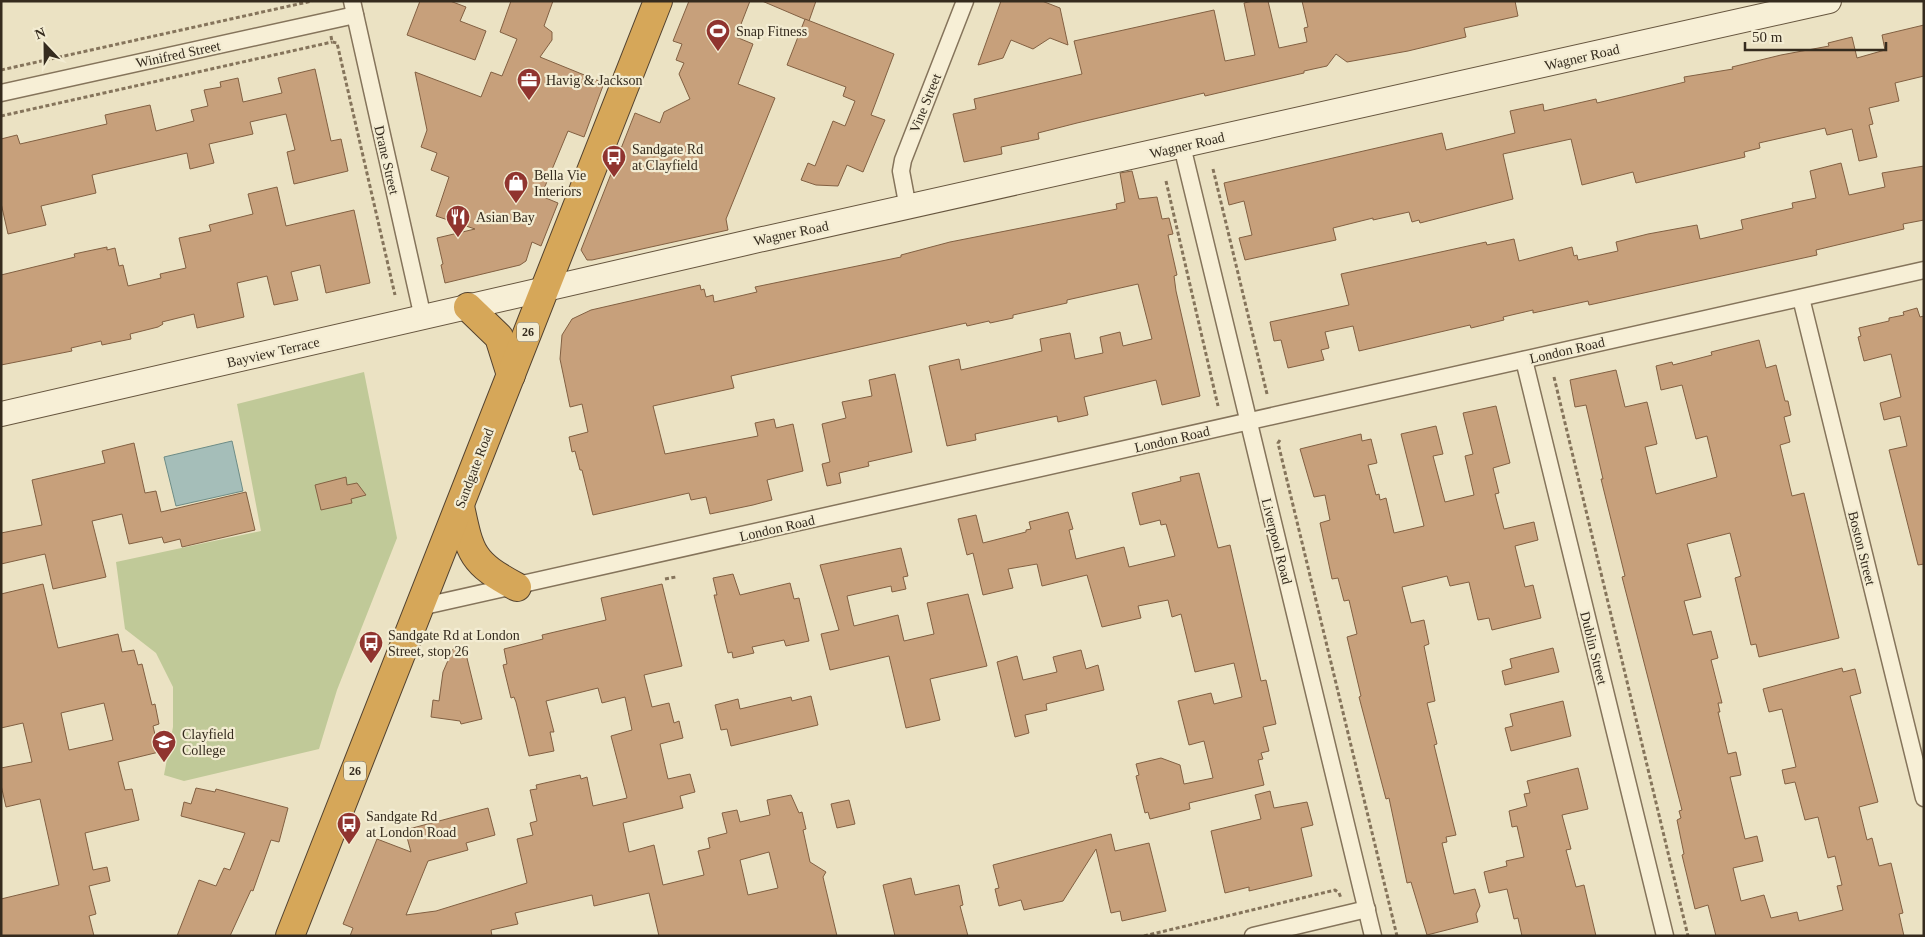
<svg xmlns="http://www.w3.org/2000/svg" width="1925" height="937" viewBox="0 0 1925 937" font-family="Georgia,serif">
<rect width="100%" height="100%" fill="#ebe2c3"/>
<polygon fill="#c0c998" points="364,372 397,538 337,690 319,749 184,781 164,775 173,727 173,687 156,653 125,629 116,562 261,531 237,404"/>
<polygon fill="#a5beb9" stroke="#6d8c86" points="232,441 243,491 176,506 164,457"/>
<g fill="#c7a07b" stroke="#826042" fill-rule="evenodd">
<polygon points="420,1 450,1 466,7 460,21 486,31 475,60 407,35"/>
<polygon points="511,1 553,1 544,26 552,32 552,40 540,57 604,83 584,137 568,131 541,196 558,203 541,246 532,242 526,261 520,265 445,283 441,265 443,264 437,238 475,229 436,216 449,177 431,170 437,153 421,147 427,130 415,72 481,97 491,72 502,76 517,39 500,32"/>
<polygon points="689,1 750,1 736,37 753,44 738,84 775,98 726,219 728,230 592,260 587,260 581,250 635,113 660,123 664,112 690,99 679,74 684,63 676,60 682,44 673,41"/>
<polygon points="762,1 816,1 809,21"/>
<polygon points="1001,1 1042,1 1060,8 1068,45 1050,38 1033,49 1011,40 1003,58 978,65"/>
<polygon points="1253,1 1268,1 1279,48 1307,42 1304,28 1308,27 1302,1 1515,1 1518,16 1464,28 1466,37 1408,51 1347,62 1336,54 1327,66 1304,71 1304,73 1205,96 1204,93 1077,123 1038,133 1039,139 1001,147 1002,154 964,162 953,114 976,109 974,99 1082,74 1074,41 1214,10 1225,61 1255,55 1244,3"/>
<polygon points="805,19 894,54 871,115 885,120 878,136 863,172 847,165 838,186 816,185 801,180 808,163 815,166 833,121 845,126 855,101 843,96 846,87 787,65"/>
<polygon points="1924,25 1924,76 1895,83 1899,101 1869,108 1873,124 1869,125 1877,157 1859,161 1852,129 1827,135 1825,128 1759,143 1760,148 1744,152 1745,157 1711,165 1636,183 1633,172 1582,185 1571,139 1503,154 1513,199 1420,223 1419,220 1412,222 1409,212 1373,220 1373,218 1333,228 1336,240 1245,260 1239,238 1252,235 1244,201 1229,205 1224,183 1442,133 1446,150 1515,133 1510,111 1543,104 1544,111 1596,99 1597,103 1685,82 1684,77 1733,69 1732,67 1781,55 1829,46 1828,43 1852,37 1857,58 1885,50 1882,35"/>
<polygon points="315,69 331,141 341,139 348,171 294,184 287,152 295,150 286,114 250,122 253,134 209,144 214,163 190,169 187,153 92,175 96,193 41,206 46,225 8,234 1,203 1,139 17,135 20,144 107,124 105,115 150,105 156,131 194,121 191,110 208,106 204,90 221,87 220,82 238,78 243,102 282,93 278,78"/>
<polygon points="1841,163 1849,195 1885,187 1882,173 1924,166 1924,220 1903,224 1904,229 1816,250 1817,255 1589,305 1588,301 1533,313 1533,310 1503,317 1504,320 1471,328 1470,325 1359,351 1353,326 1325,332 1329,348 1321,350 1324,360 1288,368 1281,340 1274,341 1270,322 1349,305 1341,274 1486,242 1487,245 1514,239 1519,261 1572,247 1574,256 1577,255 1578,260 1618,251 1616,242 1648,234 1697,225 1700,239 1743,229 1741,220 1793,208 1792,203 1816,198 1810,171"/>
<polygon points="1132,171 1139,199 1157,197 1162,219 1169,218 1173,234 1168,235 1177,275 1174,276 1176,291 1200,396 1162,405 1156,380 1084,397 1088,415 1058,422 1057,416 975,434 976,440 947,446 929,366 959,359 961,370 1042,351 1040,339 1070,333 1075,359 1103,353 1100,337 1120,332 1123,346 1152,339 1138,284 1067,300 1067,303 1013,315 1013,318 990,323 989,321 967,326 966,323 731,376 734,388 653,406 665,454 758,436 755,423 774,419 776,428 793,424 803,471 767,480 772,500 753,505 710,514 706,497 691,500 689,493 593,515 582,470 580,470 575,451 572,452 569,437 588,432 582,404 570,407 560,359 562,335 572,319 591,310 700,285 701,290 704,289 706,297 713,295 714,302 757,292 755,287 901,257 901,255 950,242 1117,209 1116,204 1125,202 1120,173"/>
<polygon points="277,187 286,226 354,210 370,283 326,293 320,265 291,272 298,300 274,305 267,276 237,283 244,317 197,328 194,314 162,322 163,324 158,327 130,334 131,339 102,345 101,341 71,348 72,351 1,365 1,275 75,257 74,254 107,247 107,250 115,248 119,266 123,265 128,286 161,278 160,274 186,268 179,238 211,231 209,225 253,214 248,194"/>
<polygon points="1917,308 1920,317 1924,316 1924,564 1918,565 1889,450 1907,446 1900,416 1884,420 1880,403 1901,397 1891,354 1864,361 1858,337 1861,336 1859,328 1889,321 1889,318 1904,315 1903,312"/>
<polygon points="1759,340 1766,368 1776,365 1785,401 1788,401 1791,415 1784,417 1790,442 1780,445 1792,496 1804,493 1839,638 1759,657 1756,644 1751,645 1735,578 1741,576 1730,533 1687,544 1701,597 1684,601 1693,635 1711,631 1718,658 1711,660 1722,703 1718,703 1720,712 1718,712 1728,754 1736,752 1741,775 1730,777 1745,839 1757,836 1763,861 1733,868 1741,901 1764,895 1771,918 1797,912 1799,921 1843,910 1837,886 1842,885 1835,856 1828,858 1818,817 1805,820 1795,782 1785,784 1782,770 1796,767 1782,709 1769,712 1763,689 1842,668 1843,672 1855,669 1861,693 1850,696 1878,802 1859,807 1867,840 1872,838 1879,866 1891,863 1903,913 1899,914 1904,936 1716,936 1708,905 1695,909 1682,855 1684,854 1677,820 1681,818 1679,811 1682,810 1622,577 1625,576 1601,479 1603,479 1586,405 1575,407 1570,380 1616,370 1625,407 1647,402 1657,444 1645,447 1656,494 1717,477 1707,436 1696,439 1682,385 1661,390 1656,366 1672,362 1673,365 1712,355 1711,352"/>
<polygon points="895,374 912,452 868,462 869,466 839,473 841,483 827,486 822,464 830,462 822,424 846,418 842,402 872,396 869,380"/>
<polygon points="1496,406 1510,463 1493,468 1499,493 1495,494 1504,529 1534,522 1538,540 1515,546 1525,587 1533,585 1541,618 1492,630 1489,618 1478,620 1469,582 1450,586 1447,576 1402,587 1411,623 1424,620 1429,644 1424,646 1435,701 1427,703 1437,744 1434,745 1456,835 1446,837 1447,842 1442,843 1454,894 1475,889 1480,906 1476,914 1478,922 1427,935 1411,882 1407,883 1389,798 1386,799 1359,697 1361,696 1347,637 1357,634 1349,600 1344,601 1338,578 1332,579 1320,523 1330,520 1325,495 1314,497 1300,449 1361,434 1362,441 1371,439 1377,463 1368,465 1376,495 1379,494 1380,500 1386,498 1394,533 1424,526 1401,434 1436,426 1443,454 1433,456 1445,502 1474,495 1465,456 1473,454 1463,413"/>
<polygon points="134,443 145,493 156,491 161,512 246,492 255,530 182,547 180,539 164,543 162,537 129,544 122,514 92,521 106,577 53,589 45,554 1,564 1,533 42,525 32,480 105,463 102,451"/>
<polygon points="1199,473 1218,548 1230,545 1261,681 1266,680 1276,724 1263,727 1269,751 1261,753 1263,759 1258,760 1264,785 1189,803 1190,809 1150,819 1148,812 1145,813 1136,776 1139,775 1136,764 1161,758 1180,765 1184,784 1213,778 1204,741 1189,745 1178,701 1211,693 1214,704 1242,697 1234,663 1195,672 1181,614 1172,617 1168,600 1138,606 1141,618 1102,627 1087,575 1042,586 1037,564 1008,569 1013,588 983,595 973,553 967,555 958,519 976,515 983,543 1026,532 1026,530 1031,529 1029,522 1068,512 1073,529 1069,530 1076,559 1124,547 1129,567 1175,556 1166,524 1161,525 1160,520 1140,525 1132,493 1181,481 1180,477"/>
<polygon points="346,477 347,485 357,483 366,495 351,499 352,503 321,510 315,485"/>
<polygon points="901,548 908,576 903,577 906,589 892,592 891,586 847,596 854,626 898,615 904,641 934,634 927,603 968,594 987,666 930,679 940,720 906,728 889,656 830,670 821,634 839,630 820,565"/>
<polygon points="733,574 740,595 790,583 794,599 799,598 809,641 786,646 784,640 752,647 754,653 733,658 732,652 728,653 714,595 717,595 713,578"/>
<path d="M43,584l15,64 60,-14 4,18 12,-2 4,15 4,-1 10,41 3,-1 4,20 -6,2 6,26 -41,10 7,28 7,-1 7,31 -54,13 8,37 14,-3 3,14 -21,5 7,28 -7,2 5,20h-93v-37l58,-14 -19,-86 -34,8 -5,-22v-17l31,-6 -9,-39 -22,5v-134zM104,703l9,37 -44,10 -8,-37z"/>
<path d="M662,584l20,82 -38,9 8,32 17,-4 5,20 5,-2 4,17 -23,6 8,35 22,-5 5,18 -15,4 3,12 -60,15 6,29 25,-7 9,40 41,-10 -6,-24 12,-3 -2,-10 19,-5 -5,-20 15,-3 3,12 30,-7 -3,-15 24,-5 8,18 3,-1 4,17 -3,1 7,32 16,10 -3,5 14,59h-178l-10,-43 -55,13 -2,-11 -77,18 3,11 -27,6 1,6h-142l3,-8 -10,-4 34,-85 34,13 -6,-22 83,-22 7,27 -29,8 2,7 -40,11 -22,54 30,-4 91,-28 -10,-44 16,-4 -3,-12 7,-2 -7,-31 7,-1 -1,-4 44,-10 1,4 6,-2 6,29 34,-8 -16,-62 21,-6 -7,-33 -23,6 -4,-15 -52,13 8,31h-4l4,19 -25,5 -13,-54 -2,-5 -3,1 -8,-33 4,-1 -3,-15 39,-10 -1,-4 64,-15 -5,-22zM769,852l9,36 -30,7 -8,-35z"/>
<polygon points="464,646 482,719 461,724 460,721 431,717 433,700 439,701 443,672 453,649"/>
<polygon points="1553,648 1559,672 1505,685 1502,671 1512,668 1510,659"/>
<polygon points="1081,650 1086,669 1098,665 1104,690 1046,704 1047,710 1025,715 1029,733 1015,737 997,662 1017,656 1023,680 1057,672 1053,657"/>
<polygon points="811,696 818,725 731,746 727,729 721,730 715,705 738,699 740,709 791,697 792,701"/>
<polygon points="1563,701 1571,736 1511,751 1505,728 1513,726 1510,714"/>
<polygon points="1578,768 1588,809 1562,815 1571,849 1566,850 1576,887 1584,885 1596,936 1522,936 1518,918 1514,919 1507,889 1489,893 1484,872 1507,866 1506,861 1524,857 1517,826 1512,827 1509,811 1527,806 1524,794 1530,793 1527,781"/>
<polygon points="196,788 215,792 216,789 288,808 279,842 271,840 253,891 251,890 230,936 177,936 199,880 216,886 224,868 230,870 245,833 181,816 184,802 191,804"/>
<polygon points="1270,791 1274,808 1307,802 1313,825 1301,828 1312,876 1249,891 1249,887 1225,893 1211,831 1261,819 1255,795"/>
<polygon points="849,800 855,824 837,828 831,804"/>
<polygon points="1111,834 1115,851 1149,843 1166,911 1122,921 1120,911 1111,913 1096,849 1063,901 1024,910 1021,900 999,906 995,889 999,888 993,865"/>
<polygon points="911,878 915,895 959,885 963,905 960,906 968,936 895,936 883,885"/>
</g>
<g fill="none" stroke-linecap="round" stroke-linejoin="round">
<defs>
<g id="street">
<polyline points="352,1 423,318"/>
<polyline points="1,93 355,15"/>
<polyline points="1182,146 1373,936"/>
<polyline points="908,208 901,171 903,160 965,1"/>
<polyline points="1801,298 1924,798"/>
<polyline points="1524,360 1665,936"/>
<polyline points="420,607 1924,270"/>
<polyline points="1253,936 1367,909"/>
</g>
<polyline id="secondary" points="1,414 763,239 1829,1"/>
<g id="highway">
<polyline points="468,307 499,337 511,375"/>
<path d="M460,506c10,48 12,57 57,81"/>
<polyline points="290,936 658,1"/>
</g>
</defs>
<use href="#street" stroke="#85745b" stroke-width="19"/>
<use href="#secondary" stroke="#66553e" stroke-width="26"/>
<use href="#highway" stroke="#53422f" stroke-width="30"/>
<g stroke="#85745b" stroke-width="3" stroke-dasharray="4 2.5" stroke-linecap="butt">
<polyline points="331,36 332,42 337,43 395,295"/>
<polyline points="1,70 312,1"/>
<polyline points="1,116 332,42"/>
<polyline points="1213,169 1267,394"/>
<polyline points="1166,181 1218,406"/>
<polyline points="1554,377 1688,936"/>
<polyline points="1280,440 1278,443 1397,936"/>
<polyline points="665,579 676,577"/>
<polyline points="1144,936 1335,890 1339,893 1341,898"/>
</g>
<use href="#street" stroke="#f7efd6" stroke-width="16"/>
<use href="#secondary" stroke="#f7efd6" stroke-width="24"/>
<use href="#highway" stroke="#d6a759" stroke-width="28"/>
</g>
<defs>
<symbol id="stadium-pin" viewBox="-11 -11 22 30"><path d="M0 17L-7.5 6A9.5 9.5 0 1 1 7.5 6Z" fill="#90342f" stroke="#f3ecd2"/><path d="M0-5a6.5 5 0 1 0 0 10a6.5 5 0 1 0 0-10ZM-3.5-1.8h7v3.6h-7Z" fill="#fff"/></symbol>
<symbol id="office-pin" viewBox="-11 -11 22 30"><path d="M0 17L-7.5 6A9.5 9.5 0 1 1 7.5 6Z" fill="#90342f" stroke="#f3ecd2"/><path d="M-6-3h4V-5.5h4V-3h4V5H-6ZM-1-4.5V-3h2v-1.5ZM-6 0V1H6V0Z" fill="#fff"/></symbol>
<symbol id="bus-pin" viewBox="-11 -11 22 30"><path d="M0 17L-7.5 6A9.5 9.5 0 1 1 7.5 6Z" fill="#90342f" stroke="#f3ecd2"/><path d="M-5-6H5V4H4V6H2V4H-2V6H-4V4H-5ZM-3.5-4V0h7V-4ZM-3.5 1.2v1.5H-2V1.2ZM2 1.2v1.5H3.5V1.2Z" fill="#fff"/></symbol>
<symbol id="shop-pin" viewBox="-11 -11 22 30"><path d="M0 17L-7.5 6A9.5 9.5 0 1 1 7.5 6Z" fill="#90342f" stroke="#f3ecd2"/><path d="M-5-2.5h2.3a2.7 3.5 0 0 1 5.4 0H5L5.5 6h-11ZM-1.5-2.5h3a1.5 2.3 0 0 0-3 0Z" fill="#fff"/></symbol>
<symbol id="restaurant-pin" viewBox="-11 -11 22 30"><path d="M0 17L-7.5 6A9.5 9.5 0 1 1 7.5 6Z" fill="#90342f" stroke="#f3ecd2"/><path d="M-5-6h1v4h1v-4h1v4h1v-4h1v5L-1.5 .5V6h-2V.5L-5-1ZM5-6V6H3V1.5H1.5Q1.5-4 5-6Z" fill="#fff"/></symbol>
<symbol id="school-pin" viewBox="-11 -11 22 30"><path d="M0 17L-7.5 6A9.5 9.5 0 1 1 7.5 6Z" fill="#90342f" stroke="#f3ecd2"/><path d="M0-5L7-2L0 1L-7-2ZM-4 1L0 2.5L4 1V4Q0 6-4 4Z" fill="#fff"/></symbol>
</defs>
<g fill-rule="evenodd">
<use href="#stadium-pin" x="704" y="17" width="28" height="38"/>
<use href="#office-pin" x="515" y="66" width="28" height="38"/>
<use href="#bus-pin" x="600" y="143" width="28" height="38"/>
<use href="#shop-pin" x="502" y="169" width="28" height="38"/>
<use href="#restaurant-pin" x="444" y="203" width="28" height="38"/>
<use href="#bus-pin" x="357" y="629" width="28" height="38"/>
<use href="#school-pin" x="150" y="728" width="28" height="38"/>
<use href="#bus-pin" x="335" y="810" width="28" height="38"/>
</g>
<g text-anchor="middle" stroke-width="4.5" stroke-linejoin="round" paint-order="stroke">
<g fill="#f3ecd2" stroke="#6e6554" stroke-width="1">
<rect x="517" y="322.5" width="22" height="19" rx="4"/>
<rect x="344" y="761.5" width="22" height="19" rx="4"/>
</g>
<g font-size="12" font-weight="bold" fill="#352b1e">
<text x="528" y="336">26</text>
<text x="355" y="775">26</text>
</g>
<g font-size="14" fill="#352b1e" stroke="#f3ecd2" text-anchor="start">
<text x="736" y="36">Snap Fitness</text>
<text x="546" y="85">Havig &amp; Jackson</text>
<text x="632" y="154">Sandgate Rd<tspan x="632" dy="16">at Clayfield</tspan></text>
<text x="534" y="180">Bella Vie<tspan x="534" dy="16">Interiors</tspan></text>
<text x="476" y="222">Asian Bay</text>
<text x="388" y="640">Sandgate Rd at London<tspan x="388" dy="16">Street, stop 26</tspan></text>
<text x="182" y="739">Clayfield<tspan x="182" dy="16">College</tspan></text>
<text x="366" y="821">Sandgate Rd<tspan x="366" dy="16">at London Road</tspan></text>
</g>
<g font-size="14" fill="#352b1e" stroke="#f3ecd2">
<text transform="translate(178 54) rotate(-12)" y="5">Winifred Street</text>
<text transform="translate(1582 57) rotate(-13)" y="5">Wagner Road</text>
<text transform="translate(925 103) rotate(-68)" y="5">Vine Street</text>
<text transform="translate(1187 145) rotate(-13)" y="5">Wagner Road</text>
<text transform="translate(387 160) rotate(77)" y="5">Drane Street</text>
<text transform="translate(791 233) rotate(-12)" y="5">Wagner Road</text>
<text transform="translate(1567 350) rotate(-13)" y="5">London Road</text>
<text transform="translate(273 352) rotate(-13)" y="5">Bayview Terrace</text>
<text transform="translate(1172 439) rotate(-13)" y="5">London Road</text>
<text transform="translate(474 468) rotate(-69)" y="5">Sandgate Road</text>
<text transform="translate(777 528) rotate(-13)" y="5">London Road</text>
<text transform="translate(1277 541) rotate(76)" y="5">Liverpool Road</text>
<text transform="translate(1862 548) rotate(76)" y="5">Boston Street</text>
<text transform="translate(1594 648) rotate(76)" y="5">Dublin Street</text>
</g>
</g>
<rect width="1925" height="937" fill="none" stroke="#352b1e" stroke-width="5"/>
<g transform="translate(45 45) rotate(338)" stroke="#f3ecd2" stroke-width="4" paint-order="stroke">
<path d="M0-4L9 19L0 12L-9 19Z" fill="#352b1e"/>
<text y="-8" font-size="14" font-weight="bold" text-anchor="middle" fill="#352b1e">N</text>
</g>
<path d="M1745 42v8h141v-8" fill="none" stroke="#352b1e" stroke-width="2.5"/>
<text x="1752" y="42" font-size="15" fill="#352b1e" stroke="#f3ecd2" stroke-width="4" paint-order="stroke">50 m</text>
</svg>
